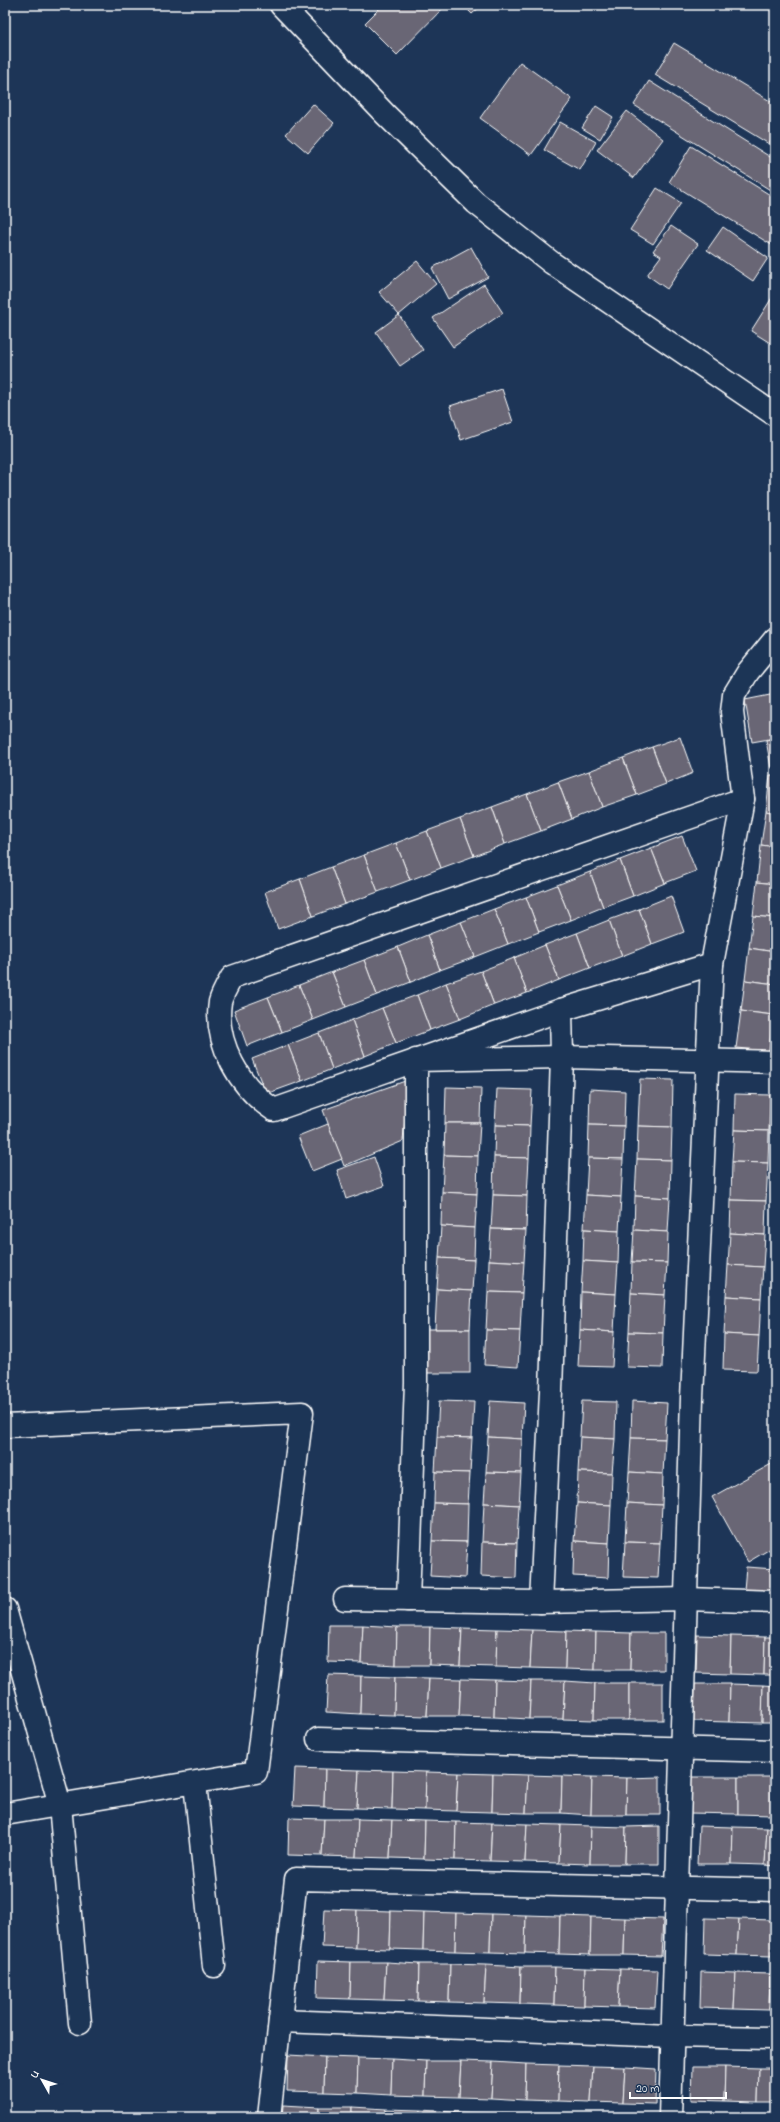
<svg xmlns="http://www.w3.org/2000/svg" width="780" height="2122" viewBox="0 0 780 2122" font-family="'Indie Flower',sans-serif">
<rect width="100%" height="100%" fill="#1d3557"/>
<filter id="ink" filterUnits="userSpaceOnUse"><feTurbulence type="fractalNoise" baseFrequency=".025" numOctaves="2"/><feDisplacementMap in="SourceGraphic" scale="8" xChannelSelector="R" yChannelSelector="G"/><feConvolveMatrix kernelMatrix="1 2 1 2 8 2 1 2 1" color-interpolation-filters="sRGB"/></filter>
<g filter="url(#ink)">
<g fill="#696674" stroke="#fff">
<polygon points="383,5 446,5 397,55 365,23"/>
<polygon points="463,5 482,5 472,14"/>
<polygon points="674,43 775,104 775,134 769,144 655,75"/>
<polygon points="520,62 572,99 531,155 480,118"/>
<polygon points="649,81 775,160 775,193 634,105"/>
<polygon points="313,104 334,123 308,153 286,134"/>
<polygon points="596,106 613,117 600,139 582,128"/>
<polygon points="627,111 663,139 634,178 597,150"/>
<polygon points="560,122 596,142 580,170 544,150"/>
<polygon points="691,146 775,198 775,247 669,182"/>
<polygon points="657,188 681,203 653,244 630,230"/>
<polygon points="671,226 698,244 667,289 647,275 661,256 653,251"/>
<polygon points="723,227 768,258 753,281 707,250"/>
<polygon points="471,247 488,277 448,299 432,268"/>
<polygon points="417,261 436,284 399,315 379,292"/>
<polygon points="484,284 503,313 453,347 433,318"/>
<polygon points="775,293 775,346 751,331"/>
<polygon points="399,315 423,350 400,366 376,332"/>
<polygon points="502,389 513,422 461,440 450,406"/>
<polygon points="775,694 775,738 752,742 745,700"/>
<polygon points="680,737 693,773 666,784 652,747"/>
<polygon points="775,738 775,767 771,768 766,740"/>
<polygon points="652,747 666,784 637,795 623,758"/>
<polygon points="623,758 637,795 602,807 589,771"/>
<polygon points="589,771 602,807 572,819 558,782"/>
<polygon points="770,775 775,775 775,813 766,811"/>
<polygon points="558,782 572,819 541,831 527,794"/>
<polygon points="527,794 541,831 505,844 492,807"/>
<polygon points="492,807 505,844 474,856 460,819"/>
<polygon points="766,811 775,813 775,847 761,845"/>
<polygon points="460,819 474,856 441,868 427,831"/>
<polygon points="427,831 441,868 410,880 396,843"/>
<polygon points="682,836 696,871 665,883 651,848"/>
<polygon points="396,843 410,880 378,892 364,855"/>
<polygon points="761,845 775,847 775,884 757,882"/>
<polygon points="651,848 665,883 633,896 620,860"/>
<polygon points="364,855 378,892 345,904 331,867"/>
<polygon points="620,860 633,896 603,907 590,872"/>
<polygon points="331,867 345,904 313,916 300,879"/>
<polygon points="590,872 603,907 571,920 557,885"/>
<polygon points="300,879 313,916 278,929 265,892"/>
<polygon points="757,882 775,884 775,918 753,916"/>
<polygon points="557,885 571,920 539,932 526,897"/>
<polygon points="671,896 684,932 652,944 639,909"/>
<polygon points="526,897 539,932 508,944 494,909"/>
<polygon points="494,909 508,944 475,957 461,922"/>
<polygon points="639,909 652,944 622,956 609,920"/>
<polygon points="753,916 775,918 775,952 749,948"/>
<polygon points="609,920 622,956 590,968 577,933"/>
<polygon points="461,922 475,957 440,970 427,935"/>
<polygon points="577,933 590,968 559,980 545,945"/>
<polygon points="427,935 440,970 411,982 398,947"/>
<polygon points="545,945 559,980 527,993 514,958"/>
<polygon points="398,947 411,982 377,995 364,960"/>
<polygon points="749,948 775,952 775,984 745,980"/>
<polygon points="514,958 527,993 494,1005 481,971"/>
<polygon points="364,960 377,995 346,1007 332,972"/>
<polygon points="481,971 494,1005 460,1019 446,983"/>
<polygon points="332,972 346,1007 313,1020 299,985"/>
<polygon points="745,980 775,984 773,1015 741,1011"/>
<polygon points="446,983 460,1019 430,1030 417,995"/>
<polygon points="299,985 313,1020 282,1032 268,997"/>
<polygon points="417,995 430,1030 396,1043 382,1008"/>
<polygon points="268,997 282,1032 247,1046 234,1010"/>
<polygon points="382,1008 396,1043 365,1056 352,1020"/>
<polygon points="741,1011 773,1015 769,1051 736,1048"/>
<polygon points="352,1020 365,1056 332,1069 319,1033"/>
<polygon points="319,1033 332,1069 302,1081 288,1045"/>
<polygon points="288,1045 302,1081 266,1094 252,1059"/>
<polygon points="640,1079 673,1080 672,1127 638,1126"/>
<polygon points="408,1080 403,1141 344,1166 323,1110"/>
<polygon points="446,1087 481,1088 480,1123 445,1123"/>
<polygon points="497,1089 532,1090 530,1126 495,1125"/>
<polygon points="590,1089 625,1091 624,1126 589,1125"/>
<polygon points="735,1094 770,1095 769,1131 734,1130"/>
<polygon points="445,1123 480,1123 478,1156 444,1155"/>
<polygon points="328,1124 342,1159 312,1171 298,1136"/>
<polygon points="495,1125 530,1126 529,1158 494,1157"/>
<polygon points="589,1125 624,1126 623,1159 588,1158"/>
<polygon points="638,1126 672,1127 671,1160 637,1159"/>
<polygon points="734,1130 769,1131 768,1163 732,1162"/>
<polygon points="444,1155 478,1156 477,1194 442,1192"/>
<polygon points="374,1157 384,1186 346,1199 337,1170"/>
<polygon points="494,1157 529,1158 527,1196 493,1195"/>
<polygon points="588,1158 623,1159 621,1197 586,1195"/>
<polygon points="637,1159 671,1160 670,1198 635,1196"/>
<polygon points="732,1162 768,1163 766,1201 731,1200"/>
<polygon points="442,1192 477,1194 475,1228 441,1226"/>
<polygon points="493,1195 527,1196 526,1230 491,1229"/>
<polygon points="586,1195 621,1197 619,1231 584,1229"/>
<polygon points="635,1196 670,1198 668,1232 634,1230"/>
<polygon points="731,1200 766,1201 765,1235 730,1233"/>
<polygon points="441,1226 475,1228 474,1260 439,1258"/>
<polygon points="491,1229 526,1230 524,1262 489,1260"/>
<polygon points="584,1229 619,1231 618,1263 583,1261"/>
<polygon points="634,1230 668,1232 667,1263 632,1262"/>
<polygon points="730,1233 765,1235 763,1267 728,1265"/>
<polygon points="439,1258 474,1260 472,1291 437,1289"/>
<polygon points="489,1260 524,1262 522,1293 488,1292"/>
<polygon points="583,1261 618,1263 616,1294 581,1292"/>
<polygon points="632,1262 667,1263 665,1295 631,1293"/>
<polygon points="728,1265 763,1267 761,1298 726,1296"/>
<polygon points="437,1289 472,1291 470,1329 435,1329"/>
<polygon points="488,1292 522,1293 520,1331 486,1330"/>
<polygon points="581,1292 616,1294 614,1332 580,1330"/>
<polygon points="631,1293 665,1295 663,1333 629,1332"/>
<polygon points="726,1296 761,1298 759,1336 724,1334"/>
<polygon points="775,1301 775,1336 773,1336"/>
<rect x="422" y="1329" width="48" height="44"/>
<polygon points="486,1330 520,1331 518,1367 484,1365"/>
<polygon points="580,1330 614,1332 612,1367 578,1366"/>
<polygon points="629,1332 663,1333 662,1368 627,1367"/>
<polygon points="724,1334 759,1336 757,1371 723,1370"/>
<polygon points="773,1336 775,1336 775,1371 771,1371"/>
<polygon points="439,1401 474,1402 472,1438 437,1437"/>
<polygon points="490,1401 524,1403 522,1439 488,1437"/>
<polygon points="582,1401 616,1402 615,1439 580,1437"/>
<polygon points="632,1401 667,1403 665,1439 631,1438"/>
<polygon points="437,1437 472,1438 470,1473 435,1472"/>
<polygon points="488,1437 522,1439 521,1473 486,1472"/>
<polygon points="580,1437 615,1439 612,1473 578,1472"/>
<polygon points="631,1438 665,1439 663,1474 629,1472"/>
<polygon points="775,1462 775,1546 748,1562 712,1497"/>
<polygon points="435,1472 470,1473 468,1504 434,1503"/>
<polygon points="486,1472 521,1473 519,1505 484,1503"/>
<polygon points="578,1472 612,1473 611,1505 577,1503"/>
<polygon points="629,1472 663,1474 662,1505 627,1503"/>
<polygon points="434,1503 468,1504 467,1542 432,1541"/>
<polygon points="484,1503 519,1505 517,1543 482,1542"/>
<polygon points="577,1503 611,1505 609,1543 574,1541"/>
<polygon points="627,1503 662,1505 660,1543 625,1542"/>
<polygon points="432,1541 467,1542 465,1578 430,1576"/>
<polygon points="574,1541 609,1543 608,1578 573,1576"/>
<polygon points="482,1542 517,1543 516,1578 481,1576"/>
<polygon points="625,1542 660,1543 658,1578 623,1577"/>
<polygon points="746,1567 775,1569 775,1592 744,1590"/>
<polygon points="329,1625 363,1625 361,1663 328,1662"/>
<polygon points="363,1625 397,1627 396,1665 361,1663"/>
<polygon points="397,1627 430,1627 429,1665 396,1665"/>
<polygon points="430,1627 462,1628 460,1666 429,1665"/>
<polygon points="462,1628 497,1629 496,1667 460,1666"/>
<polygon points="497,1629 532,1630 530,1668 496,1667"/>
<polygon points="532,1630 566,1631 565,1669 530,1668"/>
<polygon points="566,1631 596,1632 595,1670 565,1669"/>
<polygon points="596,1632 631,1633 630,1670 595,1670"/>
<polygon points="631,1633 664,1633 664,1670 630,1670"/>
<polygon points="697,1635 731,1636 730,1674 696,1673"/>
<polygon points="731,1636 765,1637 764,1675 730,1674"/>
<polygon points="765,1637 775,1637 775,1675 764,1675"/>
<polygon points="328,1675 361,1676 360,1714 326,1712"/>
<polygon points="361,1676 395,1677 394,1715 360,1714"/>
<polygon points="395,1677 429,1678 427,1716 394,1715"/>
<polygon points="429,1678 461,1679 459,1716 427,1716"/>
<polygon points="461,1679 495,1680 494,1717 459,1716"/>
<polygon points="495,1680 531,1681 529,1719 494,1717"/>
<polygon points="531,1681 565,1681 563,1719 529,1719"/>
<polygon points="565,1681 595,1683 594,1720 563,1719"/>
<polygon points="595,1683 629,1683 629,1720 594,1720"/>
<rect x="629" y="1683" width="34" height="37"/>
<polygon points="695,1684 730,1684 729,1722 694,1721"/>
<polygon points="730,1684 763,1685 762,1723 729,1722"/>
<polygon points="763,1685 775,1686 775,1723 762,1723"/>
<polygon points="295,1768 325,1769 324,1807 293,1806"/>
<polygon points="325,1769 359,1770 357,1808 324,1807"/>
<polygon points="359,1770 393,1771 392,1809 357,1808"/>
<polygon points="393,1771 426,1772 425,1810 392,1809"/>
<polygon points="426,1772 458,1773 456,1811 425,1810"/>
<polygon points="458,1773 493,1774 492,1812 456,1811"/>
<polygon points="493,1774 528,1775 526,1813 492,1812"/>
<polygon points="528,1775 562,1776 561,1813 526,1813"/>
<polygon points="562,1776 592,1777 591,1815 561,1813"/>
<polygon points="592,1777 627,1778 626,1815 591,1815"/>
<polygon points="660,1777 660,1815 626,1815 627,1778"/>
<polygon points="689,1777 738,1777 738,1814 689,1813"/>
<polygon points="738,1777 772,1777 771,1815 738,1814"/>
<polygon points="772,1777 775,1777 775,1815 771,1815"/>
<polygon points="289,1818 324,1819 322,1856 288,1855"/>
<polygon points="324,1819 358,1819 356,1857 322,1856"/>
<polygon points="358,1819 392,1820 390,1858 356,1857"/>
<polygon points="392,1820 425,1821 424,1859 390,1858"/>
<polygon points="425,1821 456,1822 455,1860 424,1859"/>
<polygon points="456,1822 492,1823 490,1861 455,1860"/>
<polygon points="492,1823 527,1824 525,1862 490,1861"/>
<polygon points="527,1824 561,1825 559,1863 525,1862"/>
<polygon points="561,1825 591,1826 590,1864 559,1863"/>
<polygon points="591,1826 626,1827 625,1864 590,1864"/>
<polygon points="659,1826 659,1864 625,1864 626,1827"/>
<polygon points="699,1826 733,1827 732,1864 697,1864"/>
<polygon points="733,1827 767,1828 765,1865 732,1864"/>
<polygon points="767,1828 775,1828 775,1866 765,1865"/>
<polygon points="324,1909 357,1910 356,1948 322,1947"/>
<polygon points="357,1910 391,1911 390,1949 356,1948"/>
<polygon points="391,1911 424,1912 423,1950 390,1949"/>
<polygon points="424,1912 456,1913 455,1951 423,1950"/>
<polygon points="456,1913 491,1914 490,1952 455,1951"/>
<polygon points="491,1914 526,1915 525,1953 490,1952"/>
<polygon points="526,1915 560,1916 559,1954 525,1953"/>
<polygon points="560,1916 591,1917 590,1955 559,1954"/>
<polygon points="591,1917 625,1918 624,1955 590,1955"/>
<polygon points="625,1918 663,1919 661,1956 624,1955"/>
<polygon points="705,1918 739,1919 737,1955 704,1954"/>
<polygon points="739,1919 773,1920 772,1956 737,1955"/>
<polygon points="773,1920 775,1920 775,1957 772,1956"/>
<polygon points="318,1961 351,1962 350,1999 317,1998"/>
<polygon points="351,1962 386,1962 384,2000 350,1999"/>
<polygon points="386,1962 419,1964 418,2001 384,2000"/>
<polygon points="419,1964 450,1964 449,2002 418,2001"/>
<polygon points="450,1964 486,1965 484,2003 449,2002"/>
<polygon points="486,1965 521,1967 520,2004 484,2003"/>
<polygon points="521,1967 555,1967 554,2005 520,2004"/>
<polygon points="555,1967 585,1968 584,2006 554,2005"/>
<polygon points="585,1968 620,1969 618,2007 584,2006"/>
<polygon points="620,1969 657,1970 655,2008 618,2007"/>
<polygon points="701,1972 736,1973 734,2009 700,2008"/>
<polygon points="736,1973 770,1974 769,2010 734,2009"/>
<polygon points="770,1974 775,1974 775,2011 769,2010"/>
<polygon points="288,2055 325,2057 324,2092 287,2091"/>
<polygon points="325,2057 358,2058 357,2093 324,2092"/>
<polygon points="358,2058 392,2059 391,2095 357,2093"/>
<polygon points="392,2059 426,2061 425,2096 391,2095"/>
<polygon points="426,2061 461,2061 459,2097 425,2096"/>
<polygon points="461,2061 493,2062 491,2098 459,2097"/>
<polygon points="493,2062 526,2064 525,2100 491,2098"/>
<polygon points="526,2064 559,2065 558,2101 525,2100"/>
<polygon points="559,2065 593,2066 591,2102 558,2101"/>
<polygon points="593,2066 625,2067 623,2103 591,2102"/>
<polygon points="625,2067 656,2069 655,2104 623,2103"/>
<polygon points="692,2067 725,2067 724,2101 691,2100"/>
<polygon points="725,2067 759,2068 758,2102 724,2101"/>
<polygon points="759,2068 775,2068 775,2102 758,2102"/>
<polygon points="283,2105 319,2107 319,2117 282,2117"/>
<rect x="319" y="2107" width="33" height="10"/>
<polygon points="352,2107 386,2109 386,2117 352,2117"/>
<polygon points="386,2109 420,2110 420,2117 386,2117"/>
<polygon points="420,2110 454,2112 454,2117 420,2117"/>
<polygon points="454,2112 487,2113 487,2117 454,2117"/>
<polygon points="487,2113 521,2114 520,2117 487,2117"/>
<polygon points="521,2114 553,2115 553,2117 520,2117"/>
<polygon points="553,2115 586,2116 586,2117 553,2117"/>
</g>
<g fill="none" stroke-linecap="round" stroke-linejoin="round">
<defs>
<g id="minor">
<polyline points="281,5 386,115 476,203 552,263 775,415"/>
<path d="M712,964l-151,46 -287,100c-34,-22 -60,-67 -54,-108 2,-8 8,-18 12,-25l511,-178"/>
<polyline points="5,1426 302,1413 256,1772 5,1814"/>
<polyline points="345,1599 541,1602 687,1599 775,1602"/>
<polyline points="408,1600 416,1383 416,1060 562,1057 775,1062"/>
<polyline points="541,1602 551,1391 562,1057 561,1010"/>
<polyline points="5,1609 60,1805 80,2023"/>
<polyline points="318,1739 775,1751"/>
<polyline points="195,1783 214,1966"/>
<polyline points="280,2021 671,2036 775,2038"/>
<polyline points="269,2117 296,1879 775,1890"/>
<polyline points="670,2117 692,1398 712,964 743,799 732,712 734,695 748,672 775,639"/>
</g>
</defs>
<use href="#minor" stroke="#fff" stroke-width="25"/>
<use href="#minor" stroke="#1d3557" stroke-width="22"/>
</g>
</g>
<rect width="780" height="2122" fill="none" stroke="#1d3557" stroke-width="20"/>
<rect x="10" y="10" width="760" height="2102" fill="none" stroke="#fff" stroke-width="1.5" filter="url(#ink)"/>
<g transform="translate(42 2080) rotate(309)" stroke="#1d3557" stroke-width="3" paint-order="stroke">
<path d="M0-3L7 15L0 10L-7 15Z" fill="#ffffff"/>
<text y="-6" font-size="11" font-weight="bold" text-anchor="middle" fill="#ffffff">U</text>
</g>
<path d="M630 2092v6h96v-6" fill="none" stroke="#ffffff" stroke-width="2"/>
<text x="636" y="2092" font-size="12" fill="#ffffff" stroke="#1d3557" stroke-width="3" paint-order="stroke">20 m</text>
</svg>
